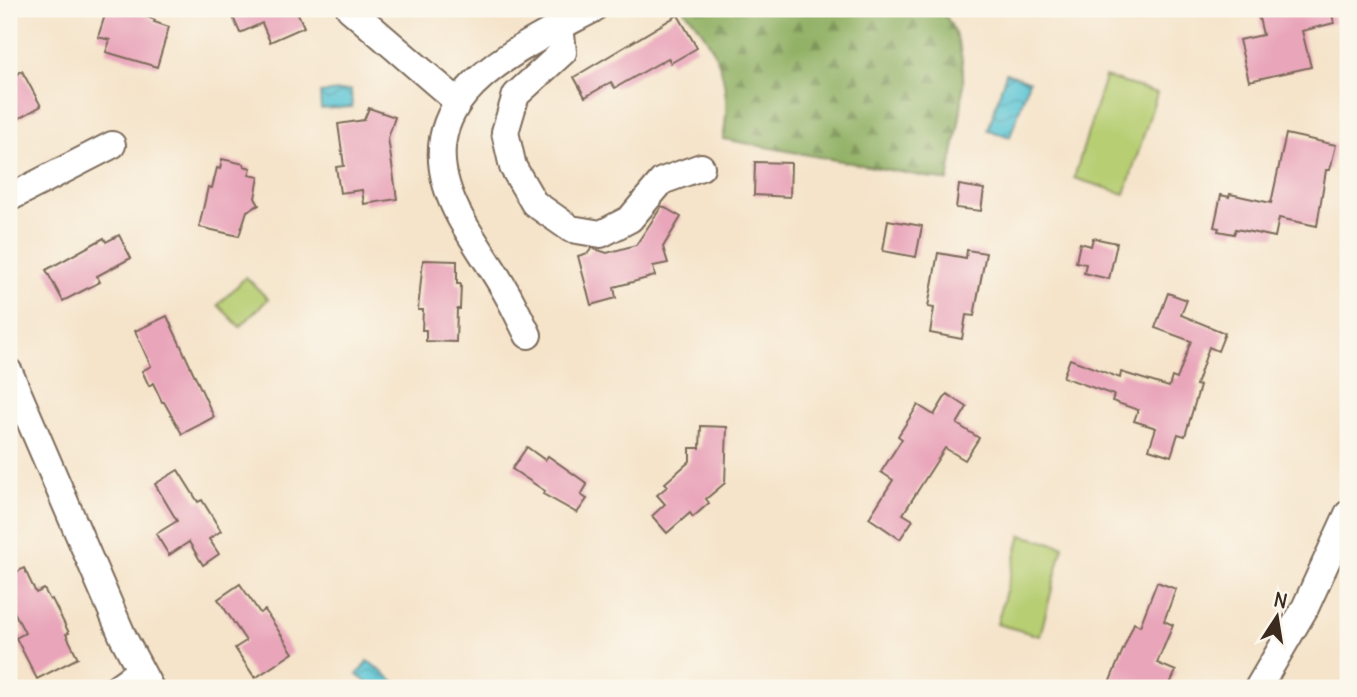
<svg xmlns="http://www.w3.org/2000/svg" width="1357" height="697" viewBox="0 0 1357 697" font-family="Delius,sans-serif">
<defs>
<pattern id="forest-firs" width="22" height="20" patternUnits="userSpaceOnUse" patternTransform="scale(1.75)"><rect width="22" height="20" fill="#91b165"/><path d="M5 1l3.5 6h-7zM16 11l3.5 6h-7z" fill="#789053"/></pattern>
<pattern id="water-waves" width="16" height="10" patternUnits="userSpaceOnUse" patternTransform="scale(1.75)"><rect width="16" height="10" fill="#59c4d4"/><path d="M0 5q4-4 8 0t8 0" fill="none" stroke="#4b9fab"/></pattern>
</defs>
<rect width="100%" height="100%" fill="#fbf7ec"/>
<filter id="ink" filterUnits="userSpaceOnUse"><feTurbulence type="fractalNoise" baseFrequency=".0143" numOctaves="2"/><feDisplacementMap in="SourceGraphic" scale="14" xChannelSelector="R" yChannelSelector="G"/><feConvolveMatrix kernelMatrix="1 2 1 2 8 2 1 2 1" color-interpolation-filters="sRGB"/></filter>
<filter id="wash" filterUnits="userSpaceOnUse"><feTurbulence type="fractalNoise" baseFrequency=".00686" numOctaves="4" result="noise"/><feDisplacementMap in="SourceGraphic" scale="28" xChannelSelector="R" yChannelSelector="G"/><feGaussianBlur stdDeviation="1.57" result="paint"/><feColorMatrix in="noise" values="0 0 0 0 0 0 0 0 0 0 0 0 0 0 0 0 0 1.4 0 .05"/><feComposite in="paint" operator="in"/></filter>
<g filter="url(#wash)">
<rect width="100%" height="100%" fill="#f5e4ca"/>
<path fill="url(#forest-firs)" stroke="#666e42" stroke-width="2" d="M683,9h107l16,4 8,-4h126c41,47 17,117 8,172l-225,-42c10,-52 -3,-93 -40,-130z"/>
<g fill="#b7ce73" stroke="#797c48" stroke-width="2">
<polygon points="1105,77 1157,93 1125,194 1074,178"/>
<polygon points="246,277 268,299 240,327 218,305"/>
<polygon points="1021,535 1063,546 1040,636 997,624"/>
</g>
<g fill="url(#water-waves)" stroke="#4a7779" stroke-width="2">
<polygon points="1006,73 1029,81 1010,137 988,130"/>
<polygon points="351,90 352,107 321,109 320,93"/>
<polygon points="368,661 396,683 392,688 374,688 357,675"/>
</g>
<g id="blocks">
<g fill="#e9a5ba">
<polygon points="107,9 130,9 148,14 147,17 155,20 154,22 169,27 157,67 106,52 110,40 98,37"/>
<polygon points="246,9 296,9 304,27 270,42 262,23 240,33 232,15"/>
<polygon points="1257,9 1331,9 1334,23 1302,31 1311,67 1249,81 1239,40 1263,35"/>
<polygon points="678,15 697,48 671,63 668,58 615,88 611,82 585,97 574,77"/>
<polygon points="22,71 41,106 16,120 9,107 9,79"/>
<polygon points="369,108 395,117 388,138 397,199 364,204 362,190 340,193 336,167 344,166 338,124 364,120"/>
<polygon points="1286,134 1336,145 1330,170 1326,170 1317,226 1279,218 1275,237 1236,229 1234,234 1218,231 1219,228 1214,227 1221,195 1229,197 1230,194 1271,203"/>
<polygon points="222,159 244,164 244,166 251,168 249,175 259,177 255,198 259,205 247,211 239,236 199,227 208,187 212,188 217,168 220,169"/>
<polygon points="755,162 791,163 790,197 754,195"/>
<polygon points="959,185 984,189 981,211 956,208"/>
<polygon points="662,206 681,217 663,247 668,263 653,266 655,276 614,287 616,298 591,305 578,256 588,253 592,248 607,253 636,245"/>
<polygon points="888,220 922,226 916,257 883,251"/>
<polygon points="119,235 131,258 97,276 100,282 63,301 46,270 104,238 106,242"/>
<polygon points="1093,238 1117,243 1109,279 1084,273 1086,264 1076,262 1080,243 1091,246"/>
<polygon points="967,250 986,253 974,316 966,315 962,339 930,333 934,308 928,307 938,253 966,258"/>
<polygon points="423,260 457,261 457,284 461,284 460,309 457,309 456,342 426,341 426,330 422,330 423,310 418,310"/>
<polygon points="1168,293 1187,300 1181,315 1225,333 1218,351 1209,347 1196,385 1200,386 1185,436 1178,434 1171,456 1149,449 1156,428 1134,421 1138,410 1112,401 1114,395 1063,377 1070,359 1120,378 1121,372 1169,387 1172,377 1177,379 1191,341 1155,328"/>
<polygon points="167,316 214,417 182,434 164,402 162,402 153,383 149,386 142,371 151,366 135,331"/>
<polygon points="947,394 967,407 957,424 979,438 965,460 945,448 903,514 913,520 900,539 869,518 893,480 881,472 902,439 898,436 918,405 934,415"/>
<polygon points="701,426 727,427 725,483 706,499 709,503 693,517 690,513 667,533 652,516 665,504 657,495 668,486 665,483 690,461 690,448 700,448"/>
<polygon points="527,447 545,460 548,456 585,482 587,485 581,495 587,499 577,513 543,494 545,491 512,469"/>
<polygon points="178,470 198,502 202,500 221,531 209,539 219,554 203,565 189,542 169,555 156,534 177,521 155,484"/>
<polygon points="24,568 36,593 44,589 50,600 52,599 69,633 66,634 78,658 37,679 16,638 25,633 9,602 9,576"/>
<polygon points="1157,582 1176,589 1164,621 1173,625 1157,663 1176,671 1168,688 1107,688 1134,623 1140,626"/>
<polygon points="240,584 260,613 265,610 293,653 255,678 235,648 246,641 218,599"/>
</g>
</g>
</g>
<g filter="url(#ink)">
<use href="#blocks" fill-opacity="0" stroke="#7c6b5a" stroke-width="2"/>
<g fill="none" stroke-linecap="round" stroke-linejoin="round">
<defs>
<g id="minor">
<polyline points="350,9 458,102"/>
<polyline points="560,26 563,52 516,95 505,132 513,167 534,203 571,229 601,234 630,219 662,181 701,167"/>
<polyline points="9,198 112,145"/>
<path d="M528,335c-7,-14 -14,-29 -22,-43 -14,-25 -31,-48 -45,-73 -65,-118 48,-165 132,-210"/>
<polyline points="9,372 123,637 150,688"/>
<polyline points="116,688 140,671"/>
<polyline points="1258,688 1305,608 1348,514"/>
</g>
</defs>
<use href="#minor" stroke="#7c6b5a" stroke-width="30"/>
<use href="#minor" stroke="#fff" stroke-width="26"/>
</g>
</g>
<rect width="1357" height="697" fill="none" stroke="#fbf7ec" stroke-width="35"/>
<g transform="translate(1277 617) rotate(12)" stroke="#fbf7ec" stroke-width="5" paint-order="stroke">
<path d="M0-5L12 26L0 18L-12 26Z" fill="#3b2a1e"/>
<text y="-10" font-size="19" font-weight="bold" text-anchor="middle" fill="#3b2a1e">N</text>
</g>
</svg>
